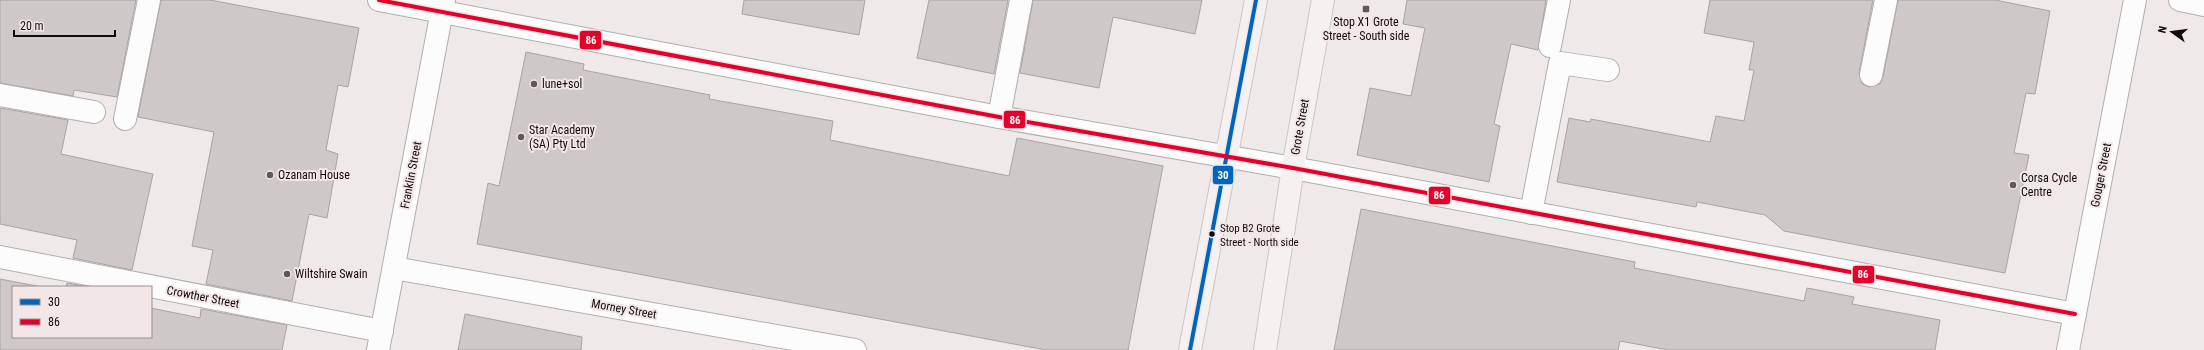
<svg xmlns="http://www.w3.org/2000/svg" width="2204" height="350" viewBox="0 0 2204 350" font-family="'Roboto Condensed',sans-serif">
<rect width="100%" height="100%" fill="#f0e9ea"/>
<g fill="#cec8c9" stroke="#a8a3a4">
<polygon points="0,0 136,0 117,97 74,90 73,96 0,83"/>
<polygon points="161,0 210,0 359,28 348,87 338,85 326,150 338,154 327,218 309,214 292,301 206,284 213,250 192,246 214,132 138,117"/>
<polygon points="744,0 865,0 859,35 742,14"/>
<polygon points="929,0 1008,0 994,74 917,58"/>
<polygon points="1033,0 1202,0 1195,34 1113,17 1099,88 1020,73"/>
<polygon points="1407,0 1546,0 1538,50 1511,44 1494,124 1500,126 1489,182 1357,155 1370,88 1411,96 1425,28 1403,24"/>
<polygon points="1710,0 1873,0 1859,73 1862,84 1869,87 1880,84 1883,77 1898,0 1995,0 2050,11 2035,94 2026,93 2014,153 2029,155 2005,273 1784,231 1765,215 1697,202 1696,207 1557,182 1569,118 1590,122 1591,119 1710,142 1716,116 1744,121 1754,70 1749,70 1754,42 1704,33"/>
<polygon points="526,52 584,64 583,70 710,95 709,99 833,121 830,140 1009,176 1017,138 1163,166 1128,350 1046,350 477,244 488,183 499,186"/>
<polygon points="0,108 68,120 61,154 153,174 132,270 73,258 77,240 0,224"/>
<polygon points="1361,209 1635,262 1634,268 1804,301 1807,288 1854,297 1852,304 1940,320 1935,350 1668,350 1620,341 1618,350 1334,350"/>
<polygon points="0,279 42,287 13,287 13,337 151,337 151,308 200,318 201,309 287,325 282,350 0,350"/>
<polygon points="67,283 89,287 66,287"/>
<polygon points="465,314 582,337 581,350 458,350"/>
</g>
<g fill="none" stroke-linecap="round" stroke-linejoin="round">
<defs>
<g id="minor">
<polyline points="379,0 999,117 1293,168 2075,314"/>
<polyline points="2180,0 2204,5"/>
<polyline points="1550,46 1559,0"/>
<polyline points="1871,75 1886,0"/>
<polyline points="0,95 94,112"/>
<polyline points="999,117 1021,0"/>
<polyline points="125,119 149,0"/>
<polyline points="1531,213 1560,63 1608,70"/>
<polyline points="0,257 382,331"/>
<polyline points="394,268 855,350"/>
<polyline points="378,350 444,0"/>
<polyline points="2068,350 2135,0"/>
</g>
<g id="major">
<polyline points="1190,350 1256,0"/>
<polyline points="1265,350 1293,168 1323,0"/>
</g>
</defs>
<use href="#minor" stroke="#b3aeae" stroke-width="24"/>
<use href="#major" stroke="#cac6c7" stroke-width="24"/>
<use href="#minor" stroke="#fdfcfc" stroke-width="22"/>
<use href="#major" stroke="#f5f1f1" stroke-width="22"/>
<defs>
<polyline id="bus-1" points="1190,350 1256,0"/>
<polyline id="bus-2" points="379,0 999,117 1293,168 2075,314"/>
</defs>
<use href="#bus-1" stroke="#f3e6e7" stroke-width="7"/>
<use href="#bus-2" stroke="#f3e6e7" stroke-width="7"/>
<use href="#bus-1" stroke="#0065bd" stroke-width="4"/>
<use href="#bus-2" stroke="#e4002b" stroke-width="4"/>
</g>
<g fill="#5e595a" stroke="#f3e6e7" stroke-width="1.5">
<rect x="1362" y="5" width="8" height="8" rx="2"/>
<circle cx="534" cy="84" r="4"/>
<circle cx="521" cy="137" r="4"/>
<circle cx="270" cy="175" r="4"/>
<circle cx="2013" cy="185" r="4"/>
<circle cx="287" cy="274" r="4"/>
</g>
<circle fill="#100c0c" stroke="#f3e6e7" stroke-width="1.5" cx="1212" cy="234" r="3.5"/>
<g text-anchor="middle" stroke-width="4" stroke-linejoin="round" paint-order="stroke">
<g font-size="11" fill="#100c0c" stroke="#f3e6e7" text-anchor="start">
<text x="1220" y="232">Stop B2 Grote<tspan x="1220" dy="14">Street - North side</tspan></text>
</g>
<g font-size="12" fill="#100c0c" stroke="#f3e6e7" text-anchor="start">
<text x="1366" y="26" text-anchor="middle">Stop X1 Grote<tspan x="1366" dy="14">Street - South side</tspan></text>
<text x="542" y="88">lune+sol</text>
<text x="529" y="134">Star Academy<tspan x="529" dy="14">(SA) Pty Ltd</tspan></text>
<text x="278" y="179">Ozanam House</text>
<text x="2021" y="182">Corsa Cycle<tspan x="2021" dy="14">Centre</tspan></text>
<text x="295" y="278">Wiltshire Swain</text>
</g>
<g font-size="12" fill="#100c0c" stroke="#f3e6e7">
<text transform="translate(1300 127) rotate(-80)" y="4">Grote Street</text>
<text transform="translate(411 175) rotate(-79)" y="4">Franklin Street</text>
<text transform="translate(2101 175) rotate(-79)" y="4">Gouger Street</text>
<text transform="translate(203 297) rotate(11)" y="4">Crowther Street</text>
<text transform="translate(624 309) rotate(10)" y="4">Morney Street</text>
</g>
</g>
<g stroke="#f3e6e7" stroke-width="1.5">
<rect x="579" y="30" width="23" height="20" rx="4" fill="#e4002b"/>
<rect x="1003" y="110" width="23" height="19" rx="4" fill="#e4002b"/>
<rect x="1212" y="165" width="22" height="20" rx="4" fill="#0065bd"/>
<rect x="1428" y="186" width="23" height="19" rx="4" fill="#e4002b"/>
<rect x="1852" y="265" width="23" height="19" rx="4" fill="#e4002b"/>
</g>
<g font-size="11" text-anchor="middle" font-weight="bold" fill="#fff">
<text x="591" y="44">86</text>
<text x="1015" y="124">86</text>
<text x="1223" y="179">30</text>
<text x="1439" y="199">86</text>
<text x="1863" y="278">86</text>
</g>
<rect x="12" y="286" width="140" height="52" fill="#f3e6e7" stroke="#988f8f"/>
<rect x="20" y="299" width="20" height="6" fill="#0065bd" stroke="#988f8f"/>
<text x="48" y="306" font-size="12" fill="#100c0c">30</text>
<rect x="20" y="319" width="20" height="6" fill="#e4002b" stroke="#988f8f"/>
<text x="48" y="326" font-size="12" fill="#100c0c">86</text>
<g transform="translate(2172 32) rotate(284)" stroke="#f3e6e7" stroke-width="3" paint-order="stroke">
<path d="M0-3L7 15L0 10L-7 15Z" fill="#100c0c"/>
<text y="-6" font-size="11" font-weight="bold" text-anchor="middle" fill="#100c0c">N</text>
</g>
<path d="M14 30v6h101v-6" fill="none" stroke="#100c0c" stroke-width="2"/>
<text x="20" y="30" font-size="12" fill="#100c0c" stroke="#f3e6e7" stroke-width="3" paint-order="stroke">20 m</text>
</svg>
